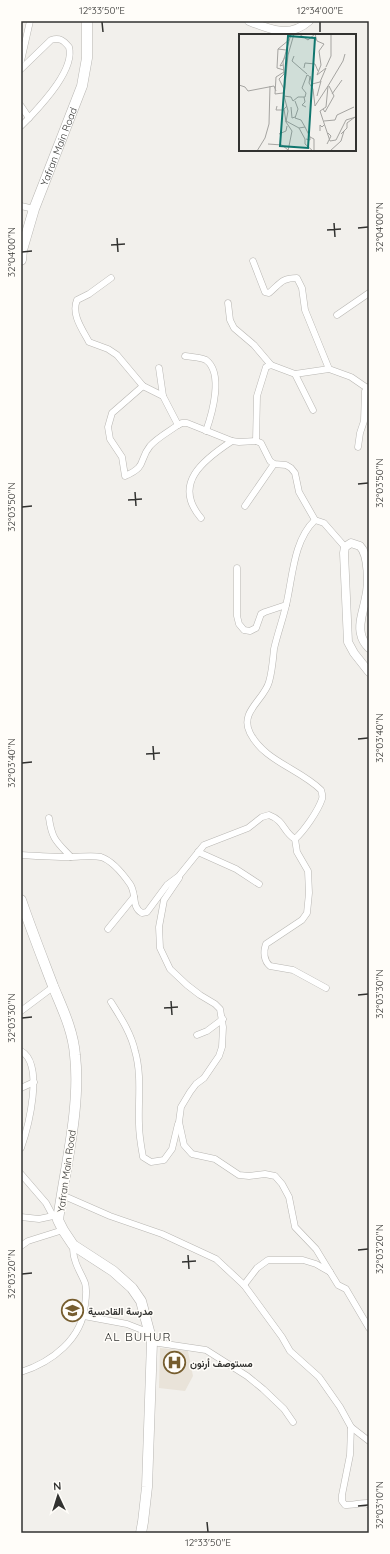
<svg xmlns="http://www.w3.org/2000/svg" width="390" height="1554" viewBox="0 0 390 1554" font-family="Quicksand,Vazirmatn,sans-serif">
<rect width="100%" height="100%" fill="#f2f0ec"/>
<polygon fill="#e9e3d9" points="160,1348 188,1351 193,1376 185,1391 159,1388"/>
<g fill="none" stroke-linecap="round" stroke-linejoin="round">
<defs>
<g id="minor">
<polyline points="21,61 30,21"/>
<path d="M21,69l30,-29c9,-3 13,1 18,7 6,22 -26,56 -40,71"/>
<polyline points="21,106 29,118 21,126"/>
<polyline points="21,206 34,209"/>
<path d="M253,261l12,31 4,1c11,-9 12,-15 28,-15l5,10 3,22 24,59"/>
<path d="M111,278l-22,16 -12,6c-6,14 5,29 12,42l19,7 9,6 26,31 20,10 15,29 4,-2h5l45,18 7,1 17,-1 5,2 9,18 4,3 12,1 5,3 4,5 4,19 16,28"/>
<polyline points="228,303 230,320 234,328 254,345 271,365"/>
<polyline points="337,315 369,293"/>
<path d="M185,356c6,1 15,1 21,4 18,13 6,54 0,71"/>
<polyline points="159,368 163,396"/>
<polyline points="295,374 313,410"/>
<path d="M143,386l-31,27 -4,14 2,12 12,18 3,19c23,-10 13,-15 25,-30 7,-8 18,-14 28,-21"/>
<polyline points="256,441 257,396 266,367 271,365 295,374 329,369 351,377 367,388"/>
<polyline points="358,447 360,433 364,421 365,391 369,387"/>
<polyline points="245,506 274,464"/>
<path d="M201,518c-29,-34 2,-58 31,-77"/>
<polyline points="237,568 237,616 239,624 244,630 250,631 256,628 261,614 265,612 286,605"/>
<path d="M49,818c3,22 8,24 22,39"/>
<path d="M295,839l2,13 11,19 1,22 -2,20 -5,7 -36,24c-3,8 -2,17 4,22l23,4 33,18"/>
<polyline points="198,852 236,869 259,884"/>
<path d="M21,855c16,1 33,2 49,2 10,0 22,-2 31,0 12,4 22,17 29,27 7,10 1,23 12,29l5,-1 20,-27 12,-9 25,-31 44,-17 14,-11 7,-2c16,6 14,17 26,24 9,-8 23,-28 27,-40 1,-3 0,-6 -1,-9 -21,-21 -57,-29 -71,-57 -11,-21 14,-33 19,-51 3,-10 4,-22 5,-33 4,-18 11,-35 14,-53 5,-25 7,-57 27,-76l9,3 21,24"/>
<polyline points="179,878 164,900 159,927 160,948 170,969 187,985 200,995 215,1004 220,1009 223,1027 222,1047 219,1056 204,1078 196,1084 190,1092 181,1107 179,1122 184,1145 192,1154 215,1159 239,1175 249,1176 265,1174 275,1176 282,1184 289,1197 295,1227 316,1249 330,1272"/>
<polyline points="108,929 134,897"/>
<path d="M111,1002c10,16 20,31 24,49 7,24 3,49 4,73 0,11 2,22 4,33l8,5 13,-2 8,-11 6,-25"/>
<polyline points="21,1011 53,987"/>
<polyline points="197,1035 207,1031 223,1019"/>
<path d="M21,1051c24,13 7,77 0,97"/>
<polyline points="21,1088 34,1082"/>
<polyline points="21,1174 46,1203 53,1216 58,1220"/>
<polyline points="62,1195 110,1216 162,1234 216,1259 244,1285 282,1337 290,1351 319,1377 340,1407 351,1427 369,1441"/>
<polyline points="21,1217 39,1219 53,1216"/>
<polyline points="21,1246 28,1241 63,1230"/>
<polyline points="244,1285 257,1268 268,1260 303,1260 316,1264 330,1272 338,1285 346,1289 369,1328"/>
<polyline points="84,1316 127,1324 150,1333"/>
<polyline points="152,1342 206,1350 247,1376 263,1389 284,1409 293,1422"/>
<path d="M21,1372c31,-10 61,-33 64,-67 1,-7 2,-16 0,-22 -3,-8 -8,-15 -10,-23 -2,-5 -2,-10 -2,-15"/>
<path d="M351,1427l-1,28 -8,40v6l3,4c8,0 15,-2 22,-2l2,2"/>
</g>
<g id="tertiary">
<path d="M249,21c22,9 41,17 60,0"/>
<path d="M369,648c-4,-4 -7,-8 -8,-14 -3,-11 3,-25 5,-37 3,-12 3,-42 -6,-51l-9,-3 -6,4 -1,6 4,89 6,11 15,19"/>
</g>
<g id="primary">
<path id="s1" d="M21,260l1,-10 12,-41 48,-123 5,-28v-37"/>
<path d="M21,900c10,29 21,57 32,86 9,22 20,44 22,69 6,51 -10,113 -17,165l5,10 10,15 40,26 19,17 9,13 11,41 -5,145 -4,35 -2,11"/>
</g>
</defs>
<use href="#minor" stroke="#b8b6b2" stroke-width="7"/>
<use href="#tertiary" stroke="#b8b6b2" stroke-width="9"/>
<use href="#primary" stroke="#b8b6b2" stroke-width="11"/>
<use href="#minor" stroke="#fff" stroke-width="6"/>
<use href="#tertiary" stroke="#fff" stroke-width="8"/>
<use href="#primary" stroke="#fff" stroke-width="10"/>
</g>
<path fill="none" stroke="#323230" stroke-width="1.5" d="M102,22l1,10M320,22v10M334,223l1,14M358,228l10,-1M327,230l14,-1M117,238l1,14M111,245l14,-1M22,252l10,-1M358,484l10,-1M135,492l1,14M128,500l14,-1M22,507l10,-1M358,739l10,-1M153,746l1,14M146,754l14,-1M22,763l10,-1M358,995l10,-1M171,1001l1,14M164,1008l14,-1M22,1018l10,-1M358,1250l10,-1M188,1255l1,14M182,1262l14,-1M22,1274l10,-1M358,1506l10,-1M207,1522l1,10"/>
<defs>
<symbol id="school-ring" viewBox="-11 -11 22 22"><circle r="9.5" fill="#fffdf9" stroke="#765d2e" stroke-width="1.5"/><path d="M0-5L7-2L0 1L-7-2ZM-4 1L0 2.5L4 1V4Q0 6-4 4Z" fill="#765d2e"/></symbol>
<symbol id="hospital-ring" viewBox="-11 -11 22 22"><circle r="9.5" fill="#fffdf9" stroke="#765d2e" stroke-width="1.5"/><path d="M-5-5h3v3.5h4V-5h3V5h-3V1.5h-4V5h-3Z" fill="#765d2e"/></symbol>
</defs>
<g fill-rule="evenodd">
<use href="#school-ring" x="60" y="1298" width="25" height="25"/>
<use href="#hospital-ring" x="162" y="1350" width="25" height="25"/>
</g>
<g text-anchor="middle" stroke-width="3" stroke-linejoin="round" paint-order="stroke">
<g font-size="10" fill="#323230" stroke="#fffdf9">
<text dy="4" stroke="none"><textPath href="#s1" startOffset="120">Yafran Main Road</textPath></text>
<text transform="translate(66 1171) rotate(-82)" y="4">Yafran Main Road</text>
</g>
<g font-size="10" font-weight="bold" fill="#323230" stroke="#fffdf9" text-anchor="start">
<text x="88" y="1315">مدرسة القادسية</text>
<text x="190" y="1367">مستوصف أرنون</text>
</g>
<g font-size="12" letter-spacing="1" fill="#323230" stroke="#fffdf9">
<text x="138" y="1341">AL BUHUR</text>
</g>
</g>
<g transform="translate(239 34)">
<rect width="117" height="117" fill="#f2f0ec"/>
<path fill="none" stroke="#a5a4a1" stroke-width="1" d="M60,0l9,6 7,-6 2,7 7,3 -5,7 2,14 -4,10 9,-7 -6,14 -8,2 -2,-8 -1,7 4,6 2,17 13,-20 -2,21 -6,4 10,30 6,-1 10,-20 10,-3M39,15l-1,19 7,2M47,16l-8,-1 11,-9M55,22l-2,5 15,13M44,31l-3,1 5,-9M87,33l5,-11v-22M65,34l1,-5 10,1 3,7M0,51l6,2 3,4 26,-5 2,5M89,52l15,-25 2,-7M45,55l-5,-10 5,-5 -1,-12 8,-28M44,59l-8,1 1,-17 8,-5M93,60l10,-14M45,62l7,1 2,4 5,-4h7l1,-4 -4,-5 5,-13 2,1M78,62l4,-15M65,63l1,5 -3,3 4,2M56,67l3,8 -3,9 6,2 4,7M38,72l-1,4h8M52,73l1,11 3,-1M84,75l2,3 9,-16 -5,-10M47,87l13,7 6,11v5l8,7M85,87l11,-1 2,-5 17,-8M47,88l-2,-13 3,-3M60,94l6,-1 5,10M81,97v-6l2,2 3,-3M40,100l7,-3 1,-5M102,100l6,-6v-5l8,-6M67,105l4,1v-3l4,2v12M29,110l14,1 6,5M88,110l4,-8 -3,-3M18,117l8,-13 4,-14 1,-38M49,117l4,-20 -6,-9 2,-11 -4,-15 4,-41 6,-21M91,117l11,-10 3,-10"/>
<path fill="#0f766e" fill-opacity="0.15" stroke="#0f766e" stroke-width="2" d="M49,2l27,2 -7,110 -28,-2z"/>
<rect width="117" height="117" fill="none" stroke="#323230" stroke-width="2"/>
</g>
<rect width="390" height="1554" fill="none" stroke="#fffdf9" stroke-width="44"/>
<g transform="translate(58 1496) rotate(356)" stroke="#fffdf9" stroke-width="3" paint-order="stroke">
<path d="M0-3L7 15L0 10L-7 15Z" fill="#323230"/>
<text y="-6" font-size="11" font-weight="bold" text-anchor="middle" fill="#323230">N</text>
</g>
<rect x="22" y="22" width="346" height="1510" fill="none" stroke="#323230" stroke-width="1.5"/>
<g font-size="10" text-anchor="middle" fill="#323230">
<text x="102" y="14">12°33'50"E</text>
<text x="320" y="14">12°34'00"E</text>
<text transform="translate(379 227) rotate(-90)" y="4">32°04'00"N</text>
<text transform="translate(11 252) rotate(-90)" y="4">32°04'00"N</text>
<text transform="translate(379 483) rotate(-90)" y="4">32°03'50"N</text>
<text transform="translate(11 507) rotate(-90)" y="4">32°03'50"N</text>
<text transform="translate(379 738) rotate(-90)" y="4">32°03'40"N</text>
<text transform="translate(11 763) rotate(-90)" y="4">32°03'40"N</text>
<text transform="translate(379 994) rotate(-90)" y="4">32°03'30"N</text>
<text transform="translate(11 1018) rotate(-90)" y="4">32°03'30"N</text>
<text transform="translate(379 1249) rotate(-90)" y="4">32°03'20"N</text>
<text transform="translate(11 1274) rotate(-90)" y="4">32°03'20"N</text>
<text transform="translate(379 1505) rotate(-90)" y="4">32°03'10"N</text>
<text x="208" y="1546">12°33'50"E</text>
</g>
</svg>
